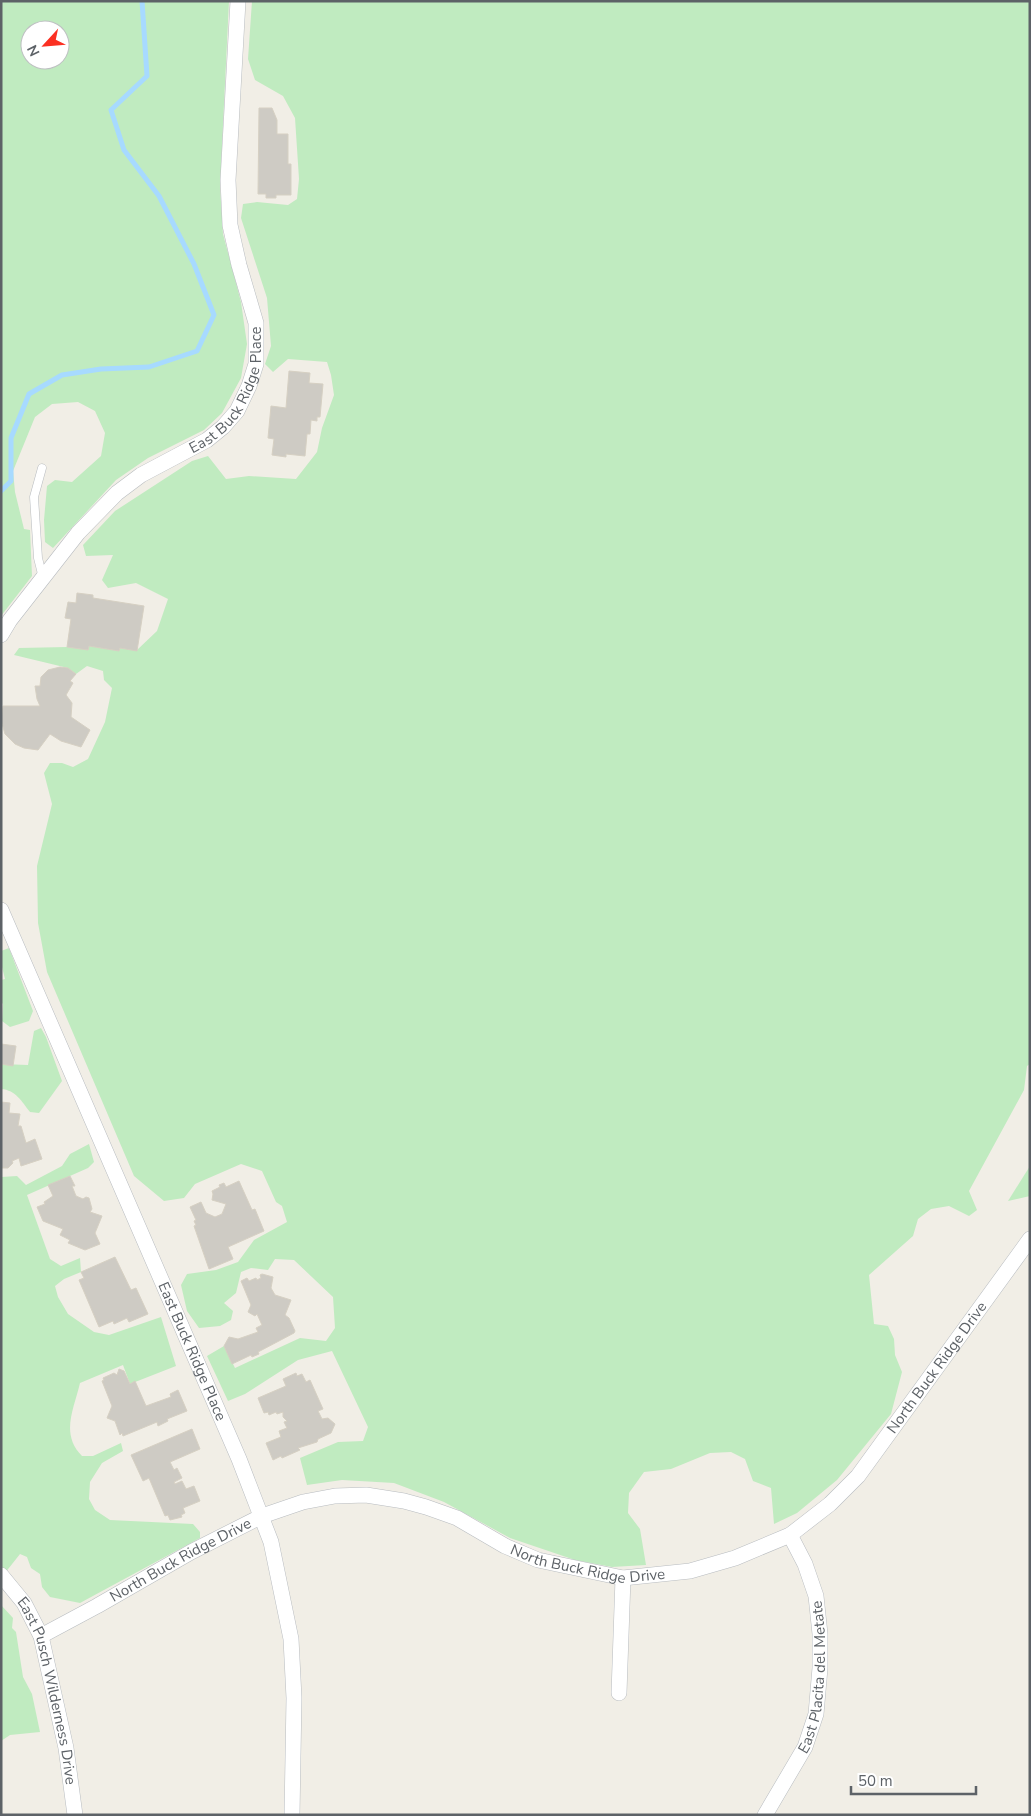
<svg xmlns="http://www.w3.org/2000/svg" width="1031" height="1816" viewBox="0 0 1031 1816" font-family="'Nunito Sans',sans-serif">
<rect width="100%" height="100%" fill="#f1eee6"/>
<g fill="#c0ebc0" fill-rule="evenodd">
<path d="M1,1h228l-9,186 3,47 18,68 6,42 -6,34 -19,35 -18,17 -56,28 -32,22 -63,68 -8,-6 -1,-22 3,-34 8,-6 17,2 29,-26 4,-23 -10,-22 -17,-9 -26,2 -17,13 -22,54 2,21 9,37 6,1 2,46 -31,40zM30,30h30v30h-30z"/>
<polygon points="252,1 1030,1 1030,1064 1027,1066 1024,1090 969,1191 977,1210 969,1216 949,1206 931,1209 918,1219 913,1236 869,1275 874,1324 888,1326 894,1339 895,1355 902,1372 891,1414 837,1480 797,1513 774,1524 771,1488 753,1481 745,1459 731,1452 710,1453 671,1469 644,1472 629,1493 628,1513 640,1529 646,1565 612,1567 575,1560 510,1538 444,1502 394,1483 342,1480 307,1485 300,1458 338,1442 363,1441 368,1427 332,1351 298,1360 245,1394 228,1401 207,1356 224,1346 235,1368 300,1338 326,1341 335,1328 333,1297 294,1260 275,1259 268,1270 251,1268 241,1272 236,1293 224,1303 233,1311 231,1320 220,1326 199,1328 187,1311 181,1285 187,1274 216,1270 238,1262 254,1240 287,1222 282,1206 276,1202 262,1171 241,1164 195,1184 184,1198 164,1201 134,1176 47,972 38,923 37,866 52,804 44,773 50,763 62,763 73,767 88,759 105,722 112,688 104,680 103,671 87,666 76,674 68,668 14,655 19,648 67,647 88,650 89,646 119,651 120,648 137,650 157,631 168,599 136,583 108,588 102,580 113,555 86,556 83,545 115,511 192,461 208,456 226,479 249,476 296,479 317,452 322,428 334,395 331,375 327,362 288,359 273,372 265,364 271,346 267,298 241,218 243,204 257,202 288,205 297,199 299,179 295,118 283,96 255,80 248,59"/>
<polygon points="9,948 33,1011 29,1021 10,1027 2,1021 3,1004 1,1002 1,980 5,979 1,963 1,951"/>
<path d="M41,1028l5,9 16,44 -23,32 -9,-1c-8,-10 -14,-22 -29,-23v-25l27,1 6,-34z"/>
<path d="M89,1144l5,18 -6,6 -61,27 23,64 11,7 19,-8 1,14 -17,7 -9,7 3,11 10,17 26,18 15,3 52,-18 15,49 -46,18 -7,-19 -43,18c-6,26 -20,51 2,73h11l28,-13 2,8 -21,12 -12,19 -1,17 6,11 15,10 83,4 7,8v6l-120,65 -30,-6 -8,-10 -2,-13 -9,-6 -4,-11 -7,-3 -19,24v-401l16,-1 9,9 36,-19 8,-12z"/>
<polygon points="1030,1166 1030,1196 1008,1201"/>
<polygon points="1,1605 13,1618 12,1628 16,1632 23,1677 32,1694 40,1732 10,1735 1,1741"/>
</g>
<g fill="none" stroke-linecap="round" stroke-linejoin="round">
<polyline stroke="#a7daff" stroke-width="5" points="1,491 11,481 11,438 29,394 62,375 101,369 149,367 197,351 214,315 194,264 159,196 124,150 111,110 147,76 142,1"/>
</g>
<g fill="#cecbc4" stroke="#d6d0c3">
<polygon points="259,108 272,108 277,120 277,134 288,134 288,164 291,164 291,195 276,195 276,198 266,198 266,194 258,194"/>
<polygon points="289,371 310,373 309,383 323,384 320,417 317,417 317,421 311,420 310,434 307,434 305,456 286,454 286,457 272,455 274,439 268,438 271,406 286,408"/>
<polygon points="77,593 93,595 93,598 144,606 137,651 120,648 119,651 89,646 88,650 67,647 71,619 65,618 68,602 76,603"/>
<polygon points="60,667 68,668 76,674 70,681 73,683 66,695 72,703 71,717 90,730 81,747 61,741 50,734 38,750 24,748 15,744 5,734 1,720 3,706 40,706 37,699 35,686 40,686 41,677 48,670"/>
<polygon points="1,1044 16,1046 13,1066 1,1064"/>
<polygon points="1,1102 10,1103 9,1113 20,1114 18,1126 21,1126 26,1143 35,1139 42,1159 21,1166 19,1158 12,1161 13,1163 8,1168 1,1168"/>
<polygon points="70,1176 75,1186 72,1186 76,1196 83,1199 86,1197 89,1198 92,1209 90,1212 102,1216 95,1233 100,1244 85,1250 68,1243 70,1240 60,1235 63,1229 43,1221 37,1207 45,1204 44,1202 53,1196 48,1185"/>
<polygon points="239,1181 252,1210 255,1209 264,1231 228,1247 233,1259 209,1269 194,1226 196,1225 194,1221 196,1220 190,1207 201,1202 206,1213 215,1217 222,1214 226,1204 212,1200 213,1194 212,1191 220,1187 219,1185 224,1183 226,1187"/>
<polygon points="115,1257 131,1290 136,1288 148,1314 129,1322 127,1318 114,1324 113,1321 99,1327 79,1280 84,1278 81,1272"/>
<polygon points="262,1274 273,1277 271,1288 275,1295 291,1300 285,1315 289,1318 295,1331 294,1333 277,1342 258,1352 259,1354 252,1357 251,1355 232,1364 224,1346 229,1337 238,1339 258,1332 256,1328 262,1325 257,1314 255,1316 248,1312 251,1305 241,1281 247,1278 249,1281 256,1278 257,1280 261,1278 260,1275"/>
<polygon points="119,1369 124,1371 130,1384 135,1381 146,1406 171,1397 170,1394 178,1390 187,1411 167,1419 168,1421 158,1426 157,1422 123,1436 122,1433 120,1435 115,1421 107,1418 112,1406 102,1381 104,1380 103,1378 114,1373 117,1375"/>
<polygon points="296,1373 297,1376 302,1374 306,1382 310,1380 323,1409 318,1411 322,1419 328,1418 335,1424 331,1433 318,1439 317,1442 298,1448 300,1450 282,1458 281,1456 273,1460 266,1443 281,1437 279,1431 287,1428 284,1422 287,1421 283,1417 283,1412 277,1414 276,1412 269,1415 268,1412 264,1413 258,1398 286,1386 283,1379"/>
<polygon points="192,1429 200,1449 170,1462 174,1470 177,1468 182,1478 174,1482 175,1484 182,1481 186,1489 194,1486 200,1501 183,1508 185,1513 181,1515 182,1517 170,1520 168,1515 165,1516 149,1478 143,1481 131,1455"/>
</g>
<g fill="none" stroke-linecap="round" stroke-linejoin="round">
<defs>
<polyline id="lane" points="42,468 34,497 38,558 43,578"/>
<g id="street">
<path id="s1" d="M1,635l9,-15 68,-87 39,-40 24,-18 66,-35 16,-13 14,-16 12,-25 7,-22v-41l-17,-58 -9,-40 -2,-45 10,-179"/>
<path id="s2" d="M1,910l238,549 32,83 20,97 3,59 -2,117"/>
<path id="s3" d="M1,1575l23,28 17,33 25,112 9,67"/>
<path id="s4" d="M41,1636l56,-30 94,-54 71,-36 41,-14 32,-6 31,-1 38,6 22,6 31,11 48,28 33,14 85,18 67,-7 45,-13 55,-23 40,-31 28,-28 172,-237"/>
<polyline points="619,1693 623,1578"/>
<path id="s5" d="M765,1815l40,-68 11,-33 4,-46v-34l-4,-38 -11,-32 -15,-29"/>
</g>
</defs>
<use href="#lane" stroke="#b8bcc0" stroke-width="9"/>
<use href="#street" stroke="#b8bcc0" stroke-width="16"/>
<use href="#lane" stroke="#fff" stroke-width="8"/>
<use href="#street" stroke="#fff" stroke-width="15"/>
</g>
<g text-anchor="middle" stroke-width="5" stroke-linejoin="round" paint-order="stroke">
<g font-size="15" fill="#5d6267" stroke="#fff">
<text dy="5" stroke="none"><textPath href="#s1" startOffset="344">East Buck Ridge Place</textPath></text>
<text dy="5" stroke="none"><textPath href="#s2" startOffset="481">East Buck Ridge Place</textPath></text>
<text dy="5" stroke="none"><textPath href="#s4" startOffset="1029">North Buck Ridge Drive</textPath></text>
<text dy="5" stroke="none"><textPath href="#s4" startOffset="594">North Buck Ridge Drive</textPath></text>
<text dy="5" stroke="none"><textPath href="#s4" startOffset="159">North Buck Ridge Drive</textPath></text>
<text dy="5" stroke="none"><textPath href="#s5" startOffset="150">East Placita del Metate</textPath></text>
<text dy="5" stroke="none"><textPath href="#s3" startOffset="128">East Pusch Wilderness Drive</textPath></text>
</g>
</g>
<rect width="1031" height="1816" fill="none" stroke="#5d6267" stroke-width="5"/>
<g transform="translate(45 45) rotate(244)"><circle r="24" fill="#ffffff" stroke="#bec0c2"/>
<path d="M0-4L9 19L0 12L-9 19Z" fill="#fb3022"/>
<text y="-8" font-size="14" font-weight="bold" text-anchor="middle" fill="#5d6267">N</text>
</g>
<path d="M851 1786v8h125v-8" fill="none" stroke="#5d6267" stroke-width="2.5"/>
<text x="858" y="1786" font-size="15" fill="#5d6267" stroke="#ffffff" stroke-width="4" paint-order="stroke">50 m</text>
</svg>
